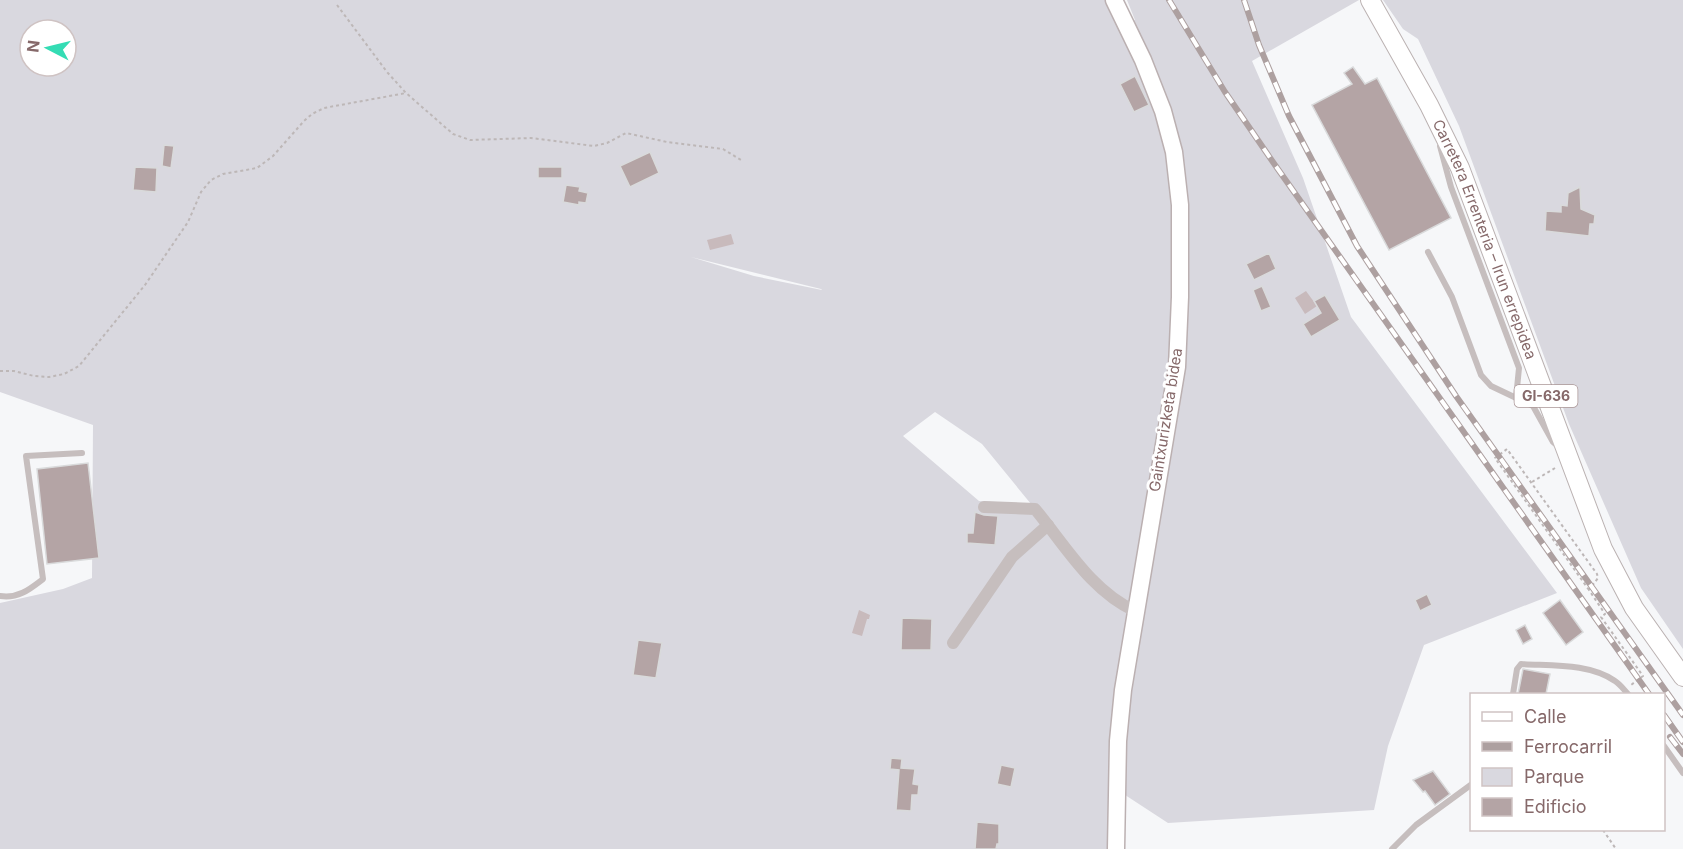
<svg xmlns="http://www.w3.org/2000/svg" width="1683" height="849" viewBox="0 0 1683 849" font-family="Inter,sans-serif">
<rect width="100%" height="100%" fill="#f6f7f9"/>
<g fill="#d9d8df" fill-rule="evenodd">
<path d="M0,0h1108l17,24 10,-4 -8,-20h232l-107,61 51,117 48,139 206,276 -133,52 -36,101 -14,64 -206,13 -49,-32 -5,58h-1114v-246l63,-14 29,-11 1,-153 -93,-33zM30,30h36v36h-36zM691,257l130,32 1,1 -68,-14zM935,412l47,32 49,60 -52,-3 -76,-65z"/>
<polygon points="1383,0 1683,0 1683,649 1641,588 1569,424 1459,126 1418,39 1403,29"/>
</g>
<g fill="#c8babc">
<polygon points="731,234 734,244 710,250 707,240"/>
<polygon points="1306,291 1317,306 1305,314 1295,298"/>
<polygon points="859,610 870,615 869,619 867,619 862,636 852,633"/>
</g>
<g fill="#b4a4a5" stroke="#d9dadb" stroke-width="1.5">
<polygon points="1353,67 1365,84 1377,78 1451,218 1389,250 1312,105 1352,84 1344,73"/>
<polygon points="1135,76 1149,105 1134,112 1120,84"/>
<polygon points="164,145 174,146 171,168 162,166"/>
<polygon points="650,152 659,173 630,187 620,166"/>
<polygon points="135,167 157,168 156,192 133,190"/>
<rect x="538" y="167" width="24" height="11"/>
<polygon points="566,185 580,187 579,191 588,193 586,203 579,202 579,205 563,202"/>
<polygon points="1580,187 1581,209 1595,215 1594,224 1590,224 1589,236 1545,231 1546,211 1561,212 1561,205 1567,206 1568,193"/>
<polygon points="1269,253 1276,269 1254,280 1246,264"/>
<polygon points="1262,286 1271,307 1261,311 1253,290"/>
<polygon points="1325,295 1340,320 1311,337 1303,324 1321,313 1314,301"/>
<polygon points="88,463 99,558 47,564 37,469"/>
<polygon points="975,512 984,515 998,516 995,545 967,543 967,533 973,533"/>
<polygon points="1427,594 1432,605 1420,611 1415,600"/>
<polygon points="1560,600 1583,632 1566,645 1543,613"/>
<polygon points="902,618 932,619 931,650 901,650"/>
<polygon points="1525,625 1532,639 1523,644 1516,630"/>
<polygon points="638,640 662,643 656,678 633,675"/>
<polygon points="1523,669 1550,674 1546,694 1518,694"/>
<polygon points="891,758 902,759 901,768 915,769 913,784 919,785 918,795 912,795 911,811 896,810 899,770 890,769"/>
<polygon points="1001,765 1015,768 1011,787 997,784"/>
<polygon points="1433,771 1450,794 1435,805 1425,791 1423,792 1413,780"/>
<polygon points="977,822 999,824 999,844 997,844 996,849 975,849"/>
</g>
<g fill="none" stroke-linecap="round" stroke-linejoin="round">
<defs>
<polyline id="secondary" points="1114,0 1143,60 1163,111 1174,152 1180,205 1180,297 1177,367 1123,690 1118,741 1116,849"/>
<g id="primary">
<path id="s1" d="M1370,0l59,105 31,63 143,381 31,59 49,69"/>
</g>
</defs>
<use href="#secondary" stroke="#bbb0b1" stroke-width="19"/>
<use href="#primary" stroke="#bbb2b2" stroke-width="20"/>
<g stroke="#bdb7b7" stroke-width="2" stroke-dasharray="3 3" stroke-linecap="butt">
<polyline points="337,5 387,72 406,93 453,134 470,140 531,138 594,146 607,143 626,133 667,142 723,149 741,160"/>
<polyline points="0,371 14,371 34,376 49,377 64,374 79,366 145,285 188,222 201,192 211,180 223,174 257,168 273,156 304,121 312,114 324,108 406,93"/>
<polyline points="1532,482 1555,468"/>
<polyline points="1589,590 1495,458 1507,449 1597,574 1598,578 1589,590 1605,614 1601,617 1643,676 1631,685"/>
<polyline points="1603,830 1616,849"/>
</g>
<g stroke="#c6bebe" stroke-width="6">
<polyline points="1440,146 1451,187 1519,368 1516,398"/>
<polyline points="1428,252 1452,297 1481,375 1491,386 1533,406 1553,442 1559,447"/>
<path d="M0,596c18,3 30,-7 43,-17l-17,-123 56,-3"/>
<path d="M1513,694l4,-25 4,-5c30,2 68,-1 94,17 5,3 9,9 13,13"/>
<polyline points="1664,746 1683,773"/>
<polyline points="1392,849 1416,825 1472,784"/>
</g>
<g stroke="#c6bebe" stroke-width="12">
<path d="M984,507l51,2c30,36 56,82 100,102"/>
<polyline points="953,643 1012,557 1048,525"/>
</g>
<use href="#secondary" stroke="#fff" stroke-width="16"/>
<use href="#primary" stroke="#fff" stroke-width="18"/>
<defs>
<g id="rail">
<polyline points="1169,0 1225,92 1275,165 1649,694"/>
<polyline points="1244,0 1259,45 1289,116 1357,246 1456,396 1683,715"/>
<polyline points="1664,715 1683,742"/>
<polyline points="1670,737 1683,754"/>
</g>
</defs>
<use href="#rail" stroke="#ada0a0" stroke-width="6"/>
<use href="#rail" stroke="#fff" stroke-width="4" stroke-dasharray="11" stroke-linecap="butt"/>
</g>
<g text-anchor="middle" stroke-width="6" stroke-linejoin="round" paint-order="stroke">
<rect fill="#fff" stroke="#aa9697" stroke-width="1.5" x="1514.5" y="385" width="63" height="22" rx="4.5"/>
<g font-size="14" font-weight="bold" fill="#86696a">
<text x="1546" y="401">GI-636</text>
</g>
<g font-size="15" fill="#86696a" stroke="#fff">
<text dy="5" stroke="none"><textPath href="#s1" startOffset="266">Carretera Errenteria – Irun errepidea</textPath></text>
<text transform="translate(1166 420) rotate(-81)" y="5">Gaintxurizketa bidea</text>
</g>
</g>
<rect x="1470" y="693" width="195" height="138" fill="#ffffff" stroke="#cfc3c3" stroke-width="1.5"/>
<rect x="1482" y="712" width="30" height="9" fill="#ffffff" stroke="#cfc3c3" stroke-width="1.5"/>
<text x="1524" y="723" font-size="18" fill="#86696a">Calle</text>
<rect x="1482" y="742" width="30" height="9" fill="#ada0a0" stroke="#cfc3c3" stroke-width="1.5"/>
<text x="1524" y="753" font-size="18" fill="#86696a">Ferrocarril</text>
<rect x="1482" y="768" width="30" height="18" fill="#d9d8df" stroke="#cfc3c3" stroke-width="1.5"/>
<text x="1524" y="783" font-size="18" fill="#86696a">Parque</text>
<rect x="1482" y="798" width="30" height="18" fill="#b4a4a5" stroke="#cfc3c3" stroke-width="1.5"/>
<text x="1524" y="813" font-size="18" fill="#86696a">Edificio</text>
<g transform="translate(48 48) rotate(277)"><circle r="28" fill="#ffffff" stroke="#cfc3c3" stroke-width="1.5"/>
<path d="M0-4.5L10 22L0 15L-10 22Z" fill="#34dcb4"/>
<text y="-9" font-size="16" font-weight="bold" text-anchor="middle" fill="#86696a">N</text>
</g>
</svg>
